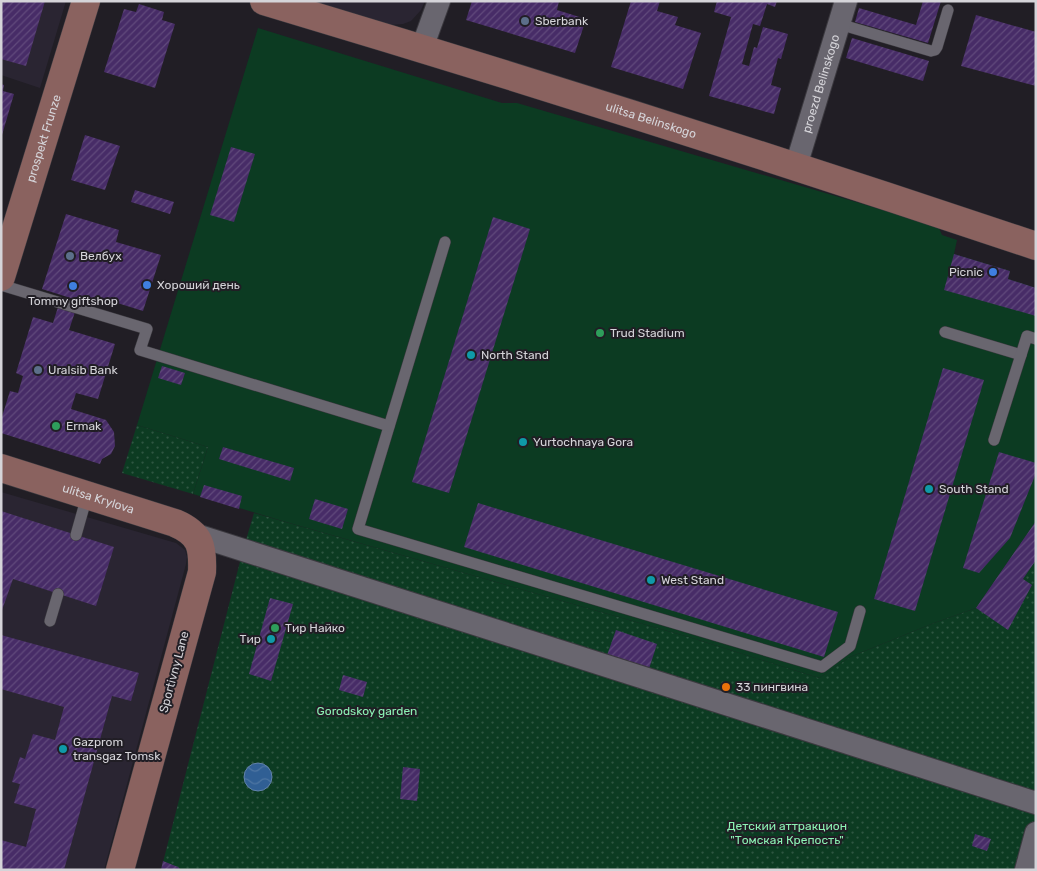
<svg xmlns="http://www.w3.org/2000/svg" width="1037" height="871" viewBox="0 0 1037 871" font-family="Rubik,sans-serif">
<defs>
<pattern id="green-dots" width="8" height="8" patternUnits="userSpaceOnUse" patternTransform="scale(1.25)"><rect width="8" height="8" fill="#0c3b22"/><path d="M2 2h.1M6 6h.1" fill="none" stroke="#2e5642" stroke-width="1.8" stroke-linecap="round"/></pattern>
<pattern id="water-waves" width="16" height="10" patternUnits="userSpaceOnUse" patternTransform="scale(1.25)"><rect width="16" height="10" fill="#305f94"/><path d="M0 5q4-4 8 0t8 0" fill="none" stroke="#4d75a2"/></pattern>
<pattern id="building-hatch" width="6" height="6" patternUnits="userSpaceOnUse" patternTransform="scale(1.25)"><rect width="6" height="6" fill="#472c67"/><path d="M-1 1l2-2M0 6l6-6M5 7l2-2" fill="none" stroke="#614a7c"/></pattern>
</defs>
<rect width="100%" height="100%" fill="#211e25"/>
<g fill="#2a2532">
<polygon points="1,1 66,1 40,88 1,75"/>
<polygon points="311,1 425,1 421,10 411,21 403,24 390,25 379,22"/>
<polygon points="1,492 176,543 185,550 187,557 186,564 104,870 1,870"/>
</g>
<g fill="url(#green-dots)">
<polygon points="137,425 208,447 193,494 122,473"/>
<polygon points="254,513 692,638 819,678 850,657 934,623 976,608 1036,521 1036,870 161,870 243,550"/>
</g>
<polygon fill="#0c3b22" points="258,28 502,103 517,103 938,226 942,235 957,240 954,254 1010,271 1008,279 1036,288 1036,521 976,608 934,623 850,657 819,678 692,638 279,520 193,494 208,447 137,425"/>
<circle fill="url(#water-waves)" stroke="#6282a9" cx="258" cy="777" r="14"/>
<g fill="url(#building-hatch)">
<polygon points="1,1 45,1 26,66 1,59"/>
<polygon points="472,1 559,1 557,10 586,19 575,53 466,20"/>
<polygon points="631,1 660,1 657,11 678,17 675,25 701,33 683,89 611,67"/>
<polygon points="717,1 777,1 775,7 767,4 760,26 753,24 742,64 749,66 754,47 757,48 763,27 788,34 781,59 778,58 771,85 781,88 774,114 709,96 731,17 714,12"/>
<polygon points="923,1 941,1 928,43 855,22 859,8 916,25"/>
<polygon points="139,4 164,12 162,20 175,24 155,88 104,72 124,9 136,12"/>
<polygon points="976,15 1036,32 1036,86 961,66"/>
<polygon points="852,38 929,61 923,81 846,58"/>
<polygon points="1,84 4,85 3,91 14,94 2,135"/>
<polygon points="85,135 120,146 105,190 71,180"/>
<polygon points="231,147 255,154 234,222 210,215"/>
<polygon points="135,190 174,202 170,214 131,202"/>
<polygon points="66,214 119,230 116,242 161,255 143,311 95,296 93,305 42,289"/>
<polygon points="493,217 530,229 449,493 412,482"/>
<polygon points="954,254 1010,271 1008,279 1036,288 1036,316 944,290"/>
<polygon points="58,307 75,312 69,330 115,344 98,399 76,393 71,409 106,420 114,432 115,446 111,454 102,459 100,464 1,433 1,420 10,391 18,393 23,376 16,373 33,317 53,323"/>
<polygon points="162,366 185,373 181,385 158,378"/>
<polygon points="943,368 984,380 915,611 874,599"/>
<polygon points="223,447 294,468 290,481 219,459"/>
<polygon points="999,452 1036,463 1036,473 1010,538 979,573 963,568"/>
<polygon points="204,485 242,496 239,509 200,497"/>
<polygon points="315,499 348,509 342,529 309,519"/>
<polygon points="478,503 838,612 824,657 464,547"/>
<polygon points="1,511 114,547 96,606 13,579 1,613"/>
<polygon points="1036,521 1036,560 1023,579 1032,585 1008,630 976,608"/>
<polygon points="270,598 293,604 271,681 249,674"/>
<polygon points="616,630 657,644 647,675 605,661"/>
<polygon points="1,635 139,673 131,701 112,696 64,870 1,870 1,840 26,847 36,809 14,803 20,784 12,782 20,757 25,759 33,734 55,740 64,707 1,689"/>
<polygon points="343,675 367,682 363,697 339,690"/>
<polygon points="403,767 420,769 417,801 400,799"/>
<polygon points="975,834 991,839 987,851 972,846"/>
<polygon points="163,861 178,867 181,870 161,870"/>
</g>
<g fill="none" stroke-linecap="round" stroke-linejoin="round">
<defs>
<g id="lane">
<polyline points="839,24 931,51 935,50 937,47 948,10"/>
<polyline points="445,242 358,529 822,667 850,646 860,611"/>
<polyline points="1,285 147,329 140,350 389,426"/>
<polyline points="945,332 1021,355"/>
<polyline points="994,440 1027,336 1036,339"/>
<polyline points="76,535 87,496"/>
<polyline points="50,621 58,594"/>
</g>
<g id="street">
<polyline points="422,48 439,1"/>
<path id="s1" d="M796,166l50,-165"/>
<polyline points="193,534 1036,803"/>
<polyline points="1026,870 1036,833"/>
</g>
<g id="secondary">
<path id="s2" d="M264,1c258,77 516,159 772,245"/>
<path id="s3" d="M1,277l85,-276"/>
<path id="s4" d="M1,468l174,55c26,11 28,24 27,49l-82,298"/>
</g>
</defs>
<use href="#lane" stroke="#3b393f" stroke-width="12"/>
<use href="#street" stroke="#3b393f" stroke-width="24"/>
<use href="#secondary" stroke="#3b393f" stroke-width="29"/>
<use href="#lane" stroke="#69666f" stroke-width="11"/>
<use href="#street" stroke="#69666f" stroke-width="22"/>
<use href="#secondary" stroke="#8a625f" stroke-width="28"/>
</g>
<g fill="#5c6f8a" stroke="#211e25" stroke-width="2">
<circle cx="525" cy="21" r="5"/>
<circle cx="70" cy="256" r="5"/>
<circle cx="38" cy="370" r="5"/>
</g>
<g fill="#3f7fe0" stroke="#211e25" stroke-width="2">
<circle cx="993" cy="272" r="5"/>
<circle cx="147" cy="285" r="5"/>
<circle cx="73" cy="286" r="5"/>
</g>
<g fill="#2e9e5b" stroke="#211e25" stroke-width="2">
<circle cx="600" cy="333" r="5"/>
<circle cx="56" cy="426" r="5"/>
<circle cx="275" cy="628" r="5"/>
</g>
<g fill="#0f9aa8" stroke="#211e25" stroke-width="2">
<circle cx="471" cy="355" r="5"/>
<circle cx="523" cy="442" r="5"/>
<circle cx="929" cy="489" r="5"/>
<circle cx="651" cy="580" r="5"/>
<circle cx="271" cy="639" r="5"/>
<circle cx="63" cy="749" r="5"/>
</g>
<circle fill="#e8710a" stroke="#211e25" stroke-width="2" cx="726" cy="687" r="5"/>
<g text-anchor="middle" stroke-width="4" stroke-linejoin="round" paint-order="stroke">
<g font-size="12" fill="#d5d4d9" stroke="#211e25" text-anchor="start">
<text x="535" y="25">Sberbank</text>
<text x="80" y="260">Велбух</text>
<text x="983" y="276" text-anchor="end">Picnic</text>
<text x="157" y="289">Хороший день</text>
<text x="73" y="305" text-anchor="middle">Tommy giftshop</text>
<text x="610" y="337">Trud Stadium</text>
<text x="481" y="359">North Stand</text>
<text x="48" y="374">Uralsib Bank</text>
<text x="66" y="430">Ermak</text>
<text x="533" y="446">Yurtochnaya Gora</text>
<text x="939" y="493">South Stand</text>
<text x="661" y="584">West Stand</text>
<text x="285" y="632">Тир Найко</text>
<text x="261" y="643" text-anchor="end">Тир</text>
<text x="736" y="691">33 пингвина</text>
<text x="73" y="746">Gazprom<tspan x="73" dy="14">transgaz Tomsk</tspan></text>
</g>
<g font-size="12" fill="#d5d4d9" stroke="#211e25">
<text dy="4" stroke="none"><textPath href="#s1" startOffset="86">proezd Belinskogo</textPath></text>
<text dy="4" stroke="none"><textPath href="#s2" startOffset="405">ulitsa Belinskogo</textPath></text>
<text dy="4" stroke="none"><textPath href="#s3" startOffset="145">prospekt Frunze</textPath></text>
<text dy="4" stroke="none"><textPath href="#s4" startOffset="102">ulitsa Krylova</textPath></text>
<text transform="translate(174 672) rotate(-75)" y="4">Sportivny Lane</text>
</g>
<g font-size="12" fill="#8cf2b4" stroke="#211e25">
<text x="367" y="715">Gorodskoy garden</text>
<text x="787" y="830">Детский аттракцион<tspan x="787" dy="14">"Томская Крепость"</tspan></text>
</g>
</g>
<rect width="1037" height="871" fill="none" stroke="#d5d4d9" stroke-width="5"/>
</svg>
